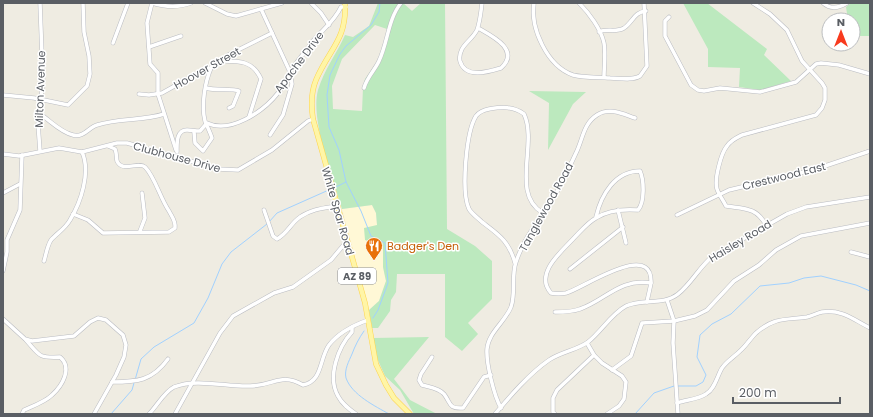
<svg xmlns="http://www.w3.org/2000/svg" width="873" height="417" viewBox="0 0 873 417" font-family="Poppins,sans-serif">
<rect width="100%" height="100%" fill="#efece2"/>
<polygon fill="#fff8d6" points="372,205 376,213 377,225 383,247 383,267 386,281 379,301 369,310 342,209"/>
<g fill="#bce9be" fill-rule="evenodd">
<path d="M378,3h25l9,8 9,-8h24l2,226 28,17 17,15v38l-24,24 10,11 -16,17 -17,-14v-63h-48l-1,18 -5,8 -1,11 -12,17h-6l-3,-18 10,-9 7,-20 -3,-14v-20l-18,-7 -1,-12 13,-3 -1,-12 -4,-8 -30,4c-9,-31 -32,-89 -24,-119 6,-20 19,-37 27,-55l8,2 16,-11zM375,25l12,4 -2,14 -8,19 -12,17 -2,9 -1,23 -29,-2 -1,-23 10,-27z"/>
<polygon points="683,3 707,3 767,49 764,55 791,81 760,90 739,87 740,68 708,67 708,49"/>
<polygon points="851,3 870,3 870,36 853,36 853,20 848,20 846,7"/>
<polygon points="529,91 586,92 573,104 548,150 549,103"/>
<polygon points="429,337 394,379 410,400 437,414 414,414 400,390 385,376 377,358 373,338"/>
</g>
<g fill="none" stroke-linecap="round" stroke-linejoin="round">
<g stroke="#a1d1ff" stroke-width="1">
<polyline points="334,188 346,182"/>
<polyline points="269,222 277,213 331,189"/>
<polyline points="373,318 378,310 388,283 385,243 371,236 361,211 346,182 339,150 329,127 327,95 330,75 340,54 346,46 371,25 379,12 380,3"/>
<path d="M364,331c-5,7 -9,15 -12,23 -3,7 -8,16 -6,24 6,17 29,28 43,36"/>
<polyline points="135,380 141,359 154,347 194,323 208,298 222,264 231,252 267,224"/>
<polyline points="678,386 696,386 703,382 706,375 697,357 700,335 712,324 731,314 760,286 789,283 804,278 821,276 856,285 870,291"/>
<polyline points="111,414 132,390 134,383"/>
<polyline points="635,414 654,393 674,386"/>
</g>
<defs>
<g id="minor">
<polyline points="152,3 147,23 150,64 158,73 158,94 176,150"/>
<path d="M152,3c13,4 26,5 39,0"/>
<polyline points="205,3 227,14 236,16 282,3"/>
<polyline points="311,3 321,13 329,25"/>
<path d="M534,3c-4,25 13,63 39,72 12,3 25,2 37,3 9,0 22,3 30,-2l7,-10 -3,-63"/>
<path d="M579,3c10,10 22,26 25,40 2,11 0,23 0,34"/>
<path d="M753,3l17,11 17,16 15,31 20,22 3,5v12l-3,8 -6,7 -74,20c-6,3 -11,5 -15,11 -6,7 -13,34 -10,43 2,6 6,11 9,17 19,3 30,1 40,19"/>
<path d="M823,3c8,7 16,5 24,0"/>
<polyline points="261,9 290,72 292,84 283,115 270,135"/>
<polyline points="669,17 665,21 665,36 691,85 698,90 704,91 720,88 760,92 796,82 816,64 821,63 839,65 870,74"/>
<path d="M478,28c14,8 43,22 23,40 -13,4 -36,11 -41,-7 -1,-4 0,-8 2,-12 4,-7 11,-11 15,-19 3,-8 4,-18 5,-27"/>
<path d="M599,32c8,-4 17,1 25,-4 9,-6 10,-16 22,-17"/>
<polyline points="113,43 128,3"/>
<polyline points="149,47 181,36"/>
<path d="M223,61c17,0 30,0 38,18l-12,38"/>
<path d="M206,88c9,3 27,0 33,3l-6,15 -4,2"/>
<path d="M364,88c3,-11 11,-18 15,-27 9,-19 9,-42 22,-58"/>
<polyline points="139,94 149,95 162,93 198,73 215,66 228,55 272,33"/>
<polyline points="3,95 34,98 68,105 87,86 90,74 89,56 84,32 83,3"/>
<path d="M40,114c11,7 20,18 33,21 11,3 16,-8 24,-10 22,-7 46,-4 67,-11"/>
<path d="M194,132l1,11 8,8 9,-13c-2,-6 -5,-12 -7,-17 -4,-16 0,-39 6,-53"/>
<polyline points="40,151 38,124 43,81 40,3"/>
<path d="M177,152c0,-8 -1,-22 10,-22 4,0 8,1 13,1l7,-8c23,11 56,-11 71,-30 6,-7 9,-16 14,-24 6,-9 14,-18 20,-27 10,-12 22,-20 29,-35h5"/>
<polyline points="3,154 19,156 59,148 82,152 117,143 127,143 218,169 238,170 272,150 308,121 313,119"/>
<polyline points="3,193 20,184"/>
<path d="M264,210l9,26 4,3c11,-6 13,-15 23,-22 11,-8 24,-9 37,-11"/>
<polyline points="618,210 626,243"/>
<path d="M73,214l15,6 15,13 66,-1 6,-4c1,-7 -3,-11 -6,-17 -9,-13 -14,-34 -24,-44 -6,-6 -23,6 -28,-6 -1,-4 0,-7 -2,-12l-7,-3"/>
<polyline points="677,215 729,190 813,170 870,151"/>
<path d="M596,217c5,-22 19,-46 44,-46 4,9 5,31 -2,39 -14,-1 -30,0 -42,8 -9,5 -16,14 -23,21 -12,13 -39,35 -22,54 5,1 10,1 15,0 16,-4 87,-54 85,-10 -1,6 -3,13 -4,19"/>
<polyline points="140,231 145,218 142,193"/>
<polyline points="851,252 870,257"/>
<path d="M44,261c2,-6 3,-15 7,-21 6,-7 14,-11 19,-20 11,-18 21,-48 12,-68"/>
<path d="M515,263c-6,-22 -16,-28 -33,-41 -4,-4 -10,-8 -13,-13 -8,-17 -3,-77 7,-93 3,-4 8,-6 13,-7 13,-2 24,-3 35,5 14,30 -14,80 19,99"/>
<polyline points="570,269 623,227"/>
<polyline points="3,271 7,252 7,240 20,210 22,155"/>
<polyline points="667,300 674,321 673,343 678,414"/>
<path d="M555,312c8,0 17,0 25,-3 26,-9 39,-31 71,-26"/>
<polyline points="3,319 25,339 32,341 74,336 90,322 98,318 106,320 123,335 126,345 124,357 116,375 94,414"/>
<path d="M352,327v5c-14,15 -25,45 -14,64 4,8 11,13 18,18"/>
<polyline points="587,343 594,355 602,363 622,376 626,382 624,399 619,406 607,414"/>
<path d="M432,357l-11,17 -2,6 3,5c7,2 17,3 22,9 7,9 4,15 19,14l21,-31 7,-2"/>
<polyline points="612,370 631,356 642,323 674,321 695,316 707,310 734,281 759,265 776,250 801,236 870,223"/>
<path d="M112,382c25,0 40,-1 56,-23"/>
<path d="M677,403c9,-3 22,-4 29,-9 9,-5 11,-18 16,-26 5,-7 12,-11 18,-17 6,-5 10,-12 16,-18 18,-16 30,-13 51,-16 5,-1 10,-4 15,-5 20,-3 32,8 48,16"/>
<path d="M501,408c-7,-12 -15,-45 -14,-59 1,-16 18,-27 24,-42 5,-14 0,-31 5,-45 8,-25 24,-43 38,-65 8,-14 15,-29 22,-44 7,-14 7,-29 21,-38 13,-8 26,-1 38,3"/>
<path d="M22,414l2,-4c9,-4 21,-8 28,-15 10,-9 21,-27 8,-38 -22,1 -20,-1 -34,-17"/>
<path d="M149,414c8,-8 15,-22 25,-27 23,-9 52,0 76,-1 24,0 30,-14 53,-1 20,-4 16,-26 26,-40 10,-13 25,-20 39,-25"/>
<polyline points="175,414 220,333 233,316 274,293 293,287 331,260 347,241"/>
<path d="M495,414c16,-19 34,-40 54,-54 12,-8 28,-10 39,-18 13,-10 23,-28 38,-36 16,-8 37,0 52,-12 14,-11 21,-27 35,-38l74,-42 19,-7 64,-10"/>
<polyline points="555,414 553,412 553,398 557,390 594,355"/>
</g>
<path id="major" d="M345,3c2,37 -16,46 -29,77 -5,12 -5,26 -3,39l52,184 11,61 10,21 8,13 16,16"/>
</defs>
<use href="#minor" stroke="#babcc2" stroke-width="4.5"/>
<use href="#major" stroke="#fed54c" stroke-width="5.5"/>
<use href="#minor" stroke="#fff" stroke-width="3.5"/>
<use href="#major" stroke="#fff5a6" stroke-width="4.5"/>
</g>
<defs>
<symbol id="restaurant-pin" viewBox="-11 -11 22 30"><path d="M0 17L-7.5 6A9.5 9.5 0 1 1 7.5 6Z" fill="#e8710a" stroke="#fff"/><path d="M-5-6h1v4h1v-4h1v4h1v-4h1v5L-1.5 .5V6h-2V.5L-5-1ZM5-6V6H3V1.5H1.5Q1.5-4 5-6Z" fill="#fff"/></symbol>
</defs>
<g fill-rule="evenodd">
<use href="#restaurant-pin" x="364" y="236" width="20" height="27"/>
</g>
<g text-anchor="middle" stroke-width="3" stroke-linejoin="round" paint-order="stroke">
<rect fill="#fff" stroke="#8c8e92" stroke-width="1" x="338" y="268" width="38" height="16" rx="3"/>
<g font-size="10" font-weight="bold" fill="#5a5e64">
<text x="357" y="280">AZ 89</text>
</g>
<g font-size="11" fill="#5a5e64" stroke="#fff">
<text transform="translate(299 62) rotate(-53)" y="4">Apache Drive</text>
<text transform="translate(207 68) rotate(-29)" y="4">Hoover Street</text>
<text transform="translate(40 89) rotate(-88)" y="4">Milton Avenue</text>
<text transform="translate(177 157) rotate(15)" y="4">Clubhouse Drive</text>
<text transform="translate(784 176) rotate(-14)" y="4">Crestwood East</text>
<text transform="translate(546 207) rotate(-61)" y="4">Tanglewood Road</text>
<text transform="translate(338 211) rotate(74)" y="4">White Spar Road</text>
<text transform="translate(740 241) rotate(-31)" y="4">Haisley Road</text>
</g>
<g font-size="11" fill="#c56008" stroke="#fff" text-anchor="start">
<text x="387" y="250">Badger's Den</text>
</g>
</g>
<rect width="873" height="417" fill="none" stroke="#5a5e64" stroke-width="8"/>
<g transform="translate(841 32)"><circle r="19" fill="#ffffff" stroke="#bdbfc1"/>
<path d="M0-3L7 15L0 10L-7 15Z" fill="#f83a1e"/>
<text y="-6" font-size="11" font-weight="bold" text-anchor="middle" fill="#5a5e64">N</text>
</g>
<path d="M733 397v6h107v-6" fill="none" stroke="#5a5e64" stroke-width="2"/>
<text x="739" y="397" font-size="12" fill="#5a5e64" stroke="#ffffff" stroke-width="3" paint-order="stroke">200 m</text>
</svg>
